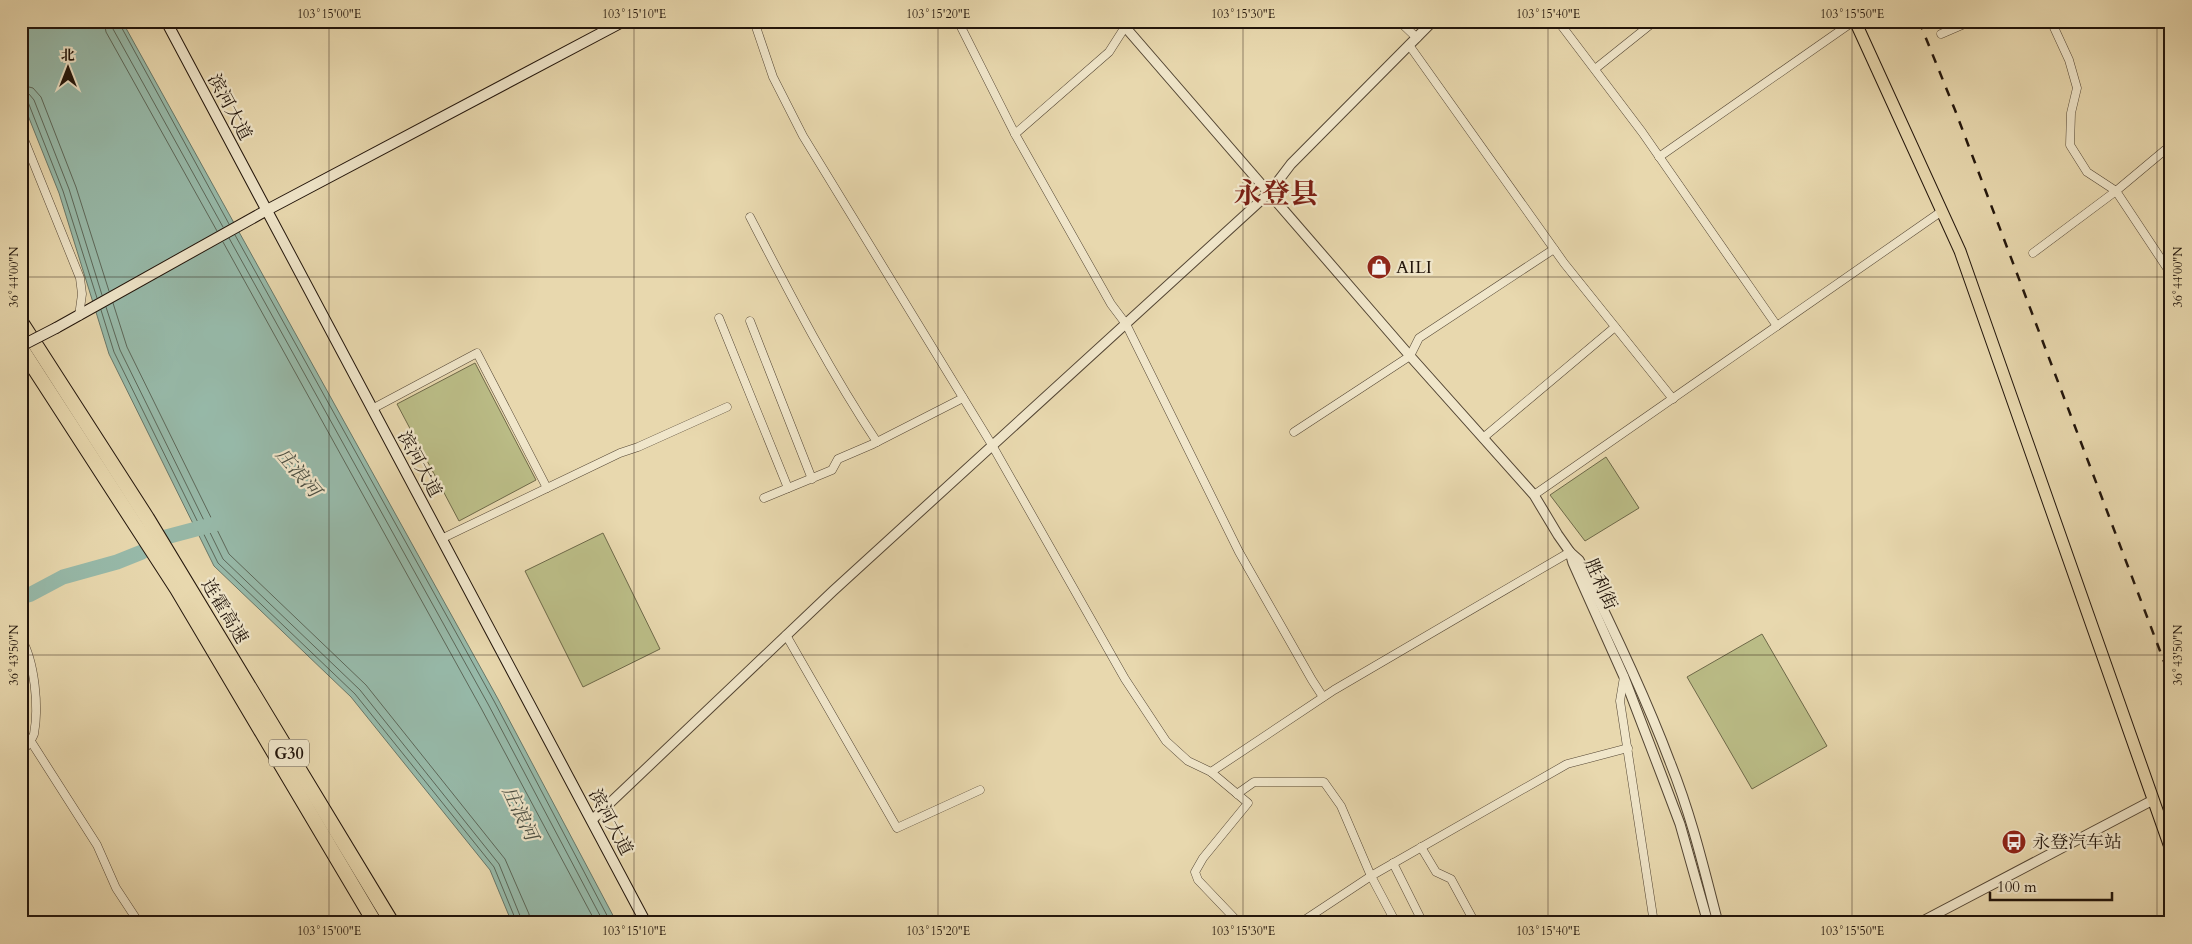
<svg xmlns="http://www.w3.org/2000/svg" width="2192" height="944" viewBox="0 0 2192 944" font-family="Cardo,'Noto Serif SC',serif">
<rect width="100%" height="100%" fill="#e8d8ae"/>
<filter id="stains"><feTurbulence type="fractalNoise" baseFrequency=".004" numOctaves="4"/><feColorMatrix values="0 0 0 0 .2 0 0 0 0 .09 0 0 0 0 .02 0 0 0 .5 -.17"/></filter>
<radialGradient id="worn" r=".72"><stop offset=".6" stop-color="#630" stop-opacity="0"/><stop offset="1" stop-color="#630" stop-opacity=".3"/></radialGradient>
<g fill="#bbbd87" stroke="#6e6949">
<polygon points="475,363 536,480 459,521 397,404"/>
<polygon points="1606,457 1639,508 1585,541 1550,495"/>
<polygon points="603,533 660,649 583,687 525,571"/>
<polygon points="1762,634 1827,746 1752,789 1687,677"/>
</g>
<polygon fill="#97baaa" stroke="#68786a" points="21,21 122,21 498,699 617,923 512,923 490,870 351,697 214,566 109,354 59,193 21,98"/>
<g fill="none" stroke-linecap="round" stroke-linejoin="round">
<g stroke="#5c685a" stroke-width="1">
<polyline points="104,21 106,32 217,231"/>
<polyline points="111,21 113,29 223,227"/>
<polyline points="118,21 229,224"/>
<polyline points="21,85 33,88 41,97 76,187 109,291"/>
<polyline points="21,92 29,94 34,100 69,189 102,295"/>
<polyline points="21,99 28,102 63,191 97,298"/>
<polyline points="235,235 494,701 611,923"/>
<polyline points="229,238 488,704 604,923"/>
<polyline points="223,242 481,708 596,923"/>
<polyline points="113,303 127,347 229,554 366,685 505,859 529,914 530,923"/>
<polyline points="106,307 120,350 223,559 360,690 499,864 523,923"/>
<polyline points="101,310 114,352 218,563 355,694 494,867 517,923"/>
</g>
<polyline stroke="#97baaa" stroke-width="15" points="21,597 31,594 63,577 117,562 142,552 166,537 215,524"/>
<defs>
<g id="minor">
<polyline points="754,21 773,77 803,136 992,445 1125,679 1166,741 1188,761 1211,772 1248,803 1203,858 1195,872 1198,880 1239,923"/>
<polyline points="958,21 1015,134 1111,304 1126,324 1239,552 1312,680 1323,697"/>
<polyline points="1399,21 1417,38"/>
<polyline points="1558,21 1642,132 1777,326"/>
<polyline points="2051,21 2069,60 2077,88 2071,113 2070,145 2087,172 2116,191 2171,274"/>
<polyline points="1941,34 1971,21"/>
<polyline points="1409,45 1564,263 1673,399"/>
<polyline points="1595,69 1655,21"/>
<polyline points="21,132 80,278 82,294 79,316"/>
<polyline points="1015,134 1109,52 1125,27"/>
<polyline points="1659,157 1854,21"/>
<path d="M750,217c40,77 79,153 127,225"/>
<polyline points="2033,253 2116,191 2171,145"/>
<polyline points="719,318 788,488"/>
<polyline points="750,321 812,479"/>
<polyline points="372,409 477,353 547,488"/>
<polyline points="1294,432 1410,356 1419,338 1554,249"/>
<polyline points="1483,438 1615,327"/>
<polyline points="1534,495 1942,211"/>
<polyline points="764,498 832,470 838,459 873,444 963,398"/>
<polyline points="441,539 620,453 638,447 727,407"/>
<polyline points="786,635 897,828 980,790"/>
<path d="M21,638c14,24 18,69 13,96 -2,6 -9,14 -13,19"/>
<polyline points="1624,677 1620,701 1654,923"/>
<polyline points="30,740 97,845 116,888 139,923"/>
<polyline points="1211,772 1334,690 1570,552"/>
<polyline points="1237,794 1254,782 1324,782 1341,806 1371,876 1396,923"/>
<polyline points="1421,847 1436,872 1451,879 1475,923"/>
<polyline points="1393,863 1423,923"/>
<polyline points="1300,923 1371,876 1567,764 1628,748"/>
</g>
<g id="tertiary">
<path d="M1120,21l290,335 124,139 24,40 12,17 9,8c33,66 65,133 91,202 21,52 34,107 48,161"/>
<polyline points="1570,552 1573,563 1624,677 1663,779 1680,824 1708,923"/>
<polyline points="592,820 833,591 1269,193 1291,164 1433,21"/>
<polyline points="1919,923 2153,800"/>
</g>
<g id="secondary">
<polyline points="166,21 646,923"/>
<polyline points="56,328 267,210 624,21"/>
</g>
<polyline id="primary" points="1855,21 1960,251 2171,850"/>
<g id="motorway">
<polyline points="21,322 147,518 392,923"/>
<polyline points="21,348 177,589 375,923"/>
</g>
</defs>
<use href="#minor" stroke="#544634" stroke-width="9"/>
<use href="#tertiary" stroke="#544634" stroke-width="11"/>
<use href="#secondary" stroke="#22150b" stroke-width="12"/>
<use href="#primary" stroke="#22150b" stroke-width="13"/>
<use href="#motorway" stroke="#22150b" stroke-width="16"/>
<use href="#minor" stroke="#f0e6ca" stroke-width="8"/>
<use href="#tertiary" stroke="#f0e6ca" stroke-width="9"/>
<use href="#secondary" stroke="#f0e6ca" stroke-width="10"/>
<use href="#primary" stroke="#e8d8ae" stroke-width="11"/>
<use href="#motorway" stroke="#e8d8ae" stroke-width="14"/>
<polyline stroke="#22150b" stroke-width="2.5" stroke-dasharray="9 9" stroke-linecap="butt" points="1919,21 1955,110 2171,680"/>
<defs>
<polyline id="secondary-bridge" points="21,346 56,328"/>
</defs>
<use href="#secondary-bridge" stroke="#22150b" stroke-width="12" stroke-linecap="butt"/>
<use href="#secondary-bridge" stroke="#f0e6ca" stroke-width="10"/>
</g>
<path fill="none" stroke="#22150b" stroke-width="1" stroke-opacity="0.45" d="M25,21v902M329,21v902M634,21v902M938,21v902M1243,21v902M1548,21v902M1852,21v902M2157,21v902M21,277h2150M21,655h2150"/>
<defs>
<symbol id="shop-disc" viewBox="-11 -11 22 22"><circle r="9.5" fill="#8f2418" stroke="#f0e6ca"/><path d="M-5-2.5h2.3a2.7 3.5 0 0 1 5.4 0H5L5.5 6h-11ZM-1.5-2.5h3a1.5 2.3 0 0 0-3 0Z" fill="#fff"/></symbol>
<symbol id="bus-disc" viewBox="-11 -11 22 22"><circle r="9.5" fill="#8f2418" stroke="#f0e6ca"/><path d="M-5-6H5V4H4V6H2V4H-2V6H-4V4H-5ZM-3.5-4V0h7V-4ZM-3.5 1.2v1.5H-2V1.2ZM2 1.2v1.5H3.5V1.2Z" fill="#fff"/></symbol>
</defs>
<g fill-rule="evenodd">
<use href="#shop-disc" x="1365" y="253" width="28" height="28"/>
<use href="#bus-disc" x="2000" y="828" width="28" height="28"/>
</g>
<g text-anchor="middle" stroke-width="4.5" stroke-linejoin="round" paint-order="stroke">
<rect fill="#f0e6ca" stroke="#605444" stroke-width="1" x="269" y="739.5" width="40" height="27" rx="4"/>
<g font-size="16" font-weight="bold" fill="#22150b">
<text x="289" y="759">G30</text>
</g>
<g font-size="18" fill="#22150b" stroke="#f0e6ca">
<text transform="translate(230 107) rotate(62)" y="6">滨河大道</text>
<text transform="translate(420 464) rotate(62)" y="6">滨河大道</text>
<text transform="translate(1601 584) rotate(66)" y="6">胜利街</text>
<text transform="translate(225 611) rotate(59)" y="6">连霍高速</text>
<text transform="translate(611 822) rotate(62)" y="6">滨河大道</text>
</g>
<g font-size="18" fill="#22150b" stroke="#f0e6ca" text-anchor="start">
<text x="1396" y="273">AILI</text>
<text x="2032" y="848">永登汽车站</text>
</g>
<g font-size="19" font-style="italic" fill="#4b4f43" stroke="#f0e6ca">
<text transform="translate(299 472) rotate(50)" y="7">庄浪河</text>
<text transform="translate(521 813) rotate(65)" y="7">庄浪河</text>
</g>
<g font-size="28" font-weight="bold" fill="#7a1f14" stroke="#f0e6ca">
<text x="1276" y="203">永登县</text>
</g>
</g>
<rect width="2192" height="944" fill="none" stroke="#e8d8ae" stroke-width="55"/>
<g transform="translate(68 68)" stroke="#f0e6ca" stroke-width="4" paint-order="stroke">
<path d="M0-4L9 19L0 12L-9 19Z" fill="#22150b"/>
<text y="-8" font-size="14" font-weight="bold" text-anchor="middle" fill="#22150b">北</text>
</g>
<path d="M1990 892v8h122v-8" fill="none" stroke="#22150b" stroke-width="2.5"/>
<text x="1997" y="892" font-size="15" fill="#22150b" stroke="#f0e6ca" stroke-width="4" paint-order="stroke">100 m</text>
<rect x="28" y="28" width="2136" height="888" fill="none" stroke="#22150b" stroke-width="2"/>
<g font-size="12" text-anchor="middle" fill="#22150b">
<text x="329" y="18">103°15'00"E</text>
<text x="634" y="18">103°15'10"E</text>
<text x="938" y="18">103°15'20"E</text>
<text x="1243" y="18">103°15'30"E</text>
<text x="1548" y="18">103°15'40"E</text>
<text x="1852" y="18">103°15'50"E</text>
<text transform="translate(14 277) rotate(-90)" y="4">36°44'00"N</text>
<text transform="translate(2178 277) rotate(-90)" y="4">36°44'00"N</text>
<text transform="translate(14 655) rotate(-90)" y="4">36°43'50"N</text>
<text transform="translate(2178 655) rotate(-90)" y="4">36°43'50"N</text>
<text x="329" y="935">103°15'00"E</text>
<text x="634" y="935">103°15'10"E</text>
<text x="938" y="935">103°15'20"E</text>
<text x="1243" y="935">103°15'30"E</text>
<text x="1548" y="935">103°15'40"E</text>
<text x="1852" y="935">103°15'50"E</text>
</g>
<rect width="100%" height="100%" filter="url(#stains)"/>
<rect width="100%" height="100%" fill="url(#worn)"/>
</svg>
